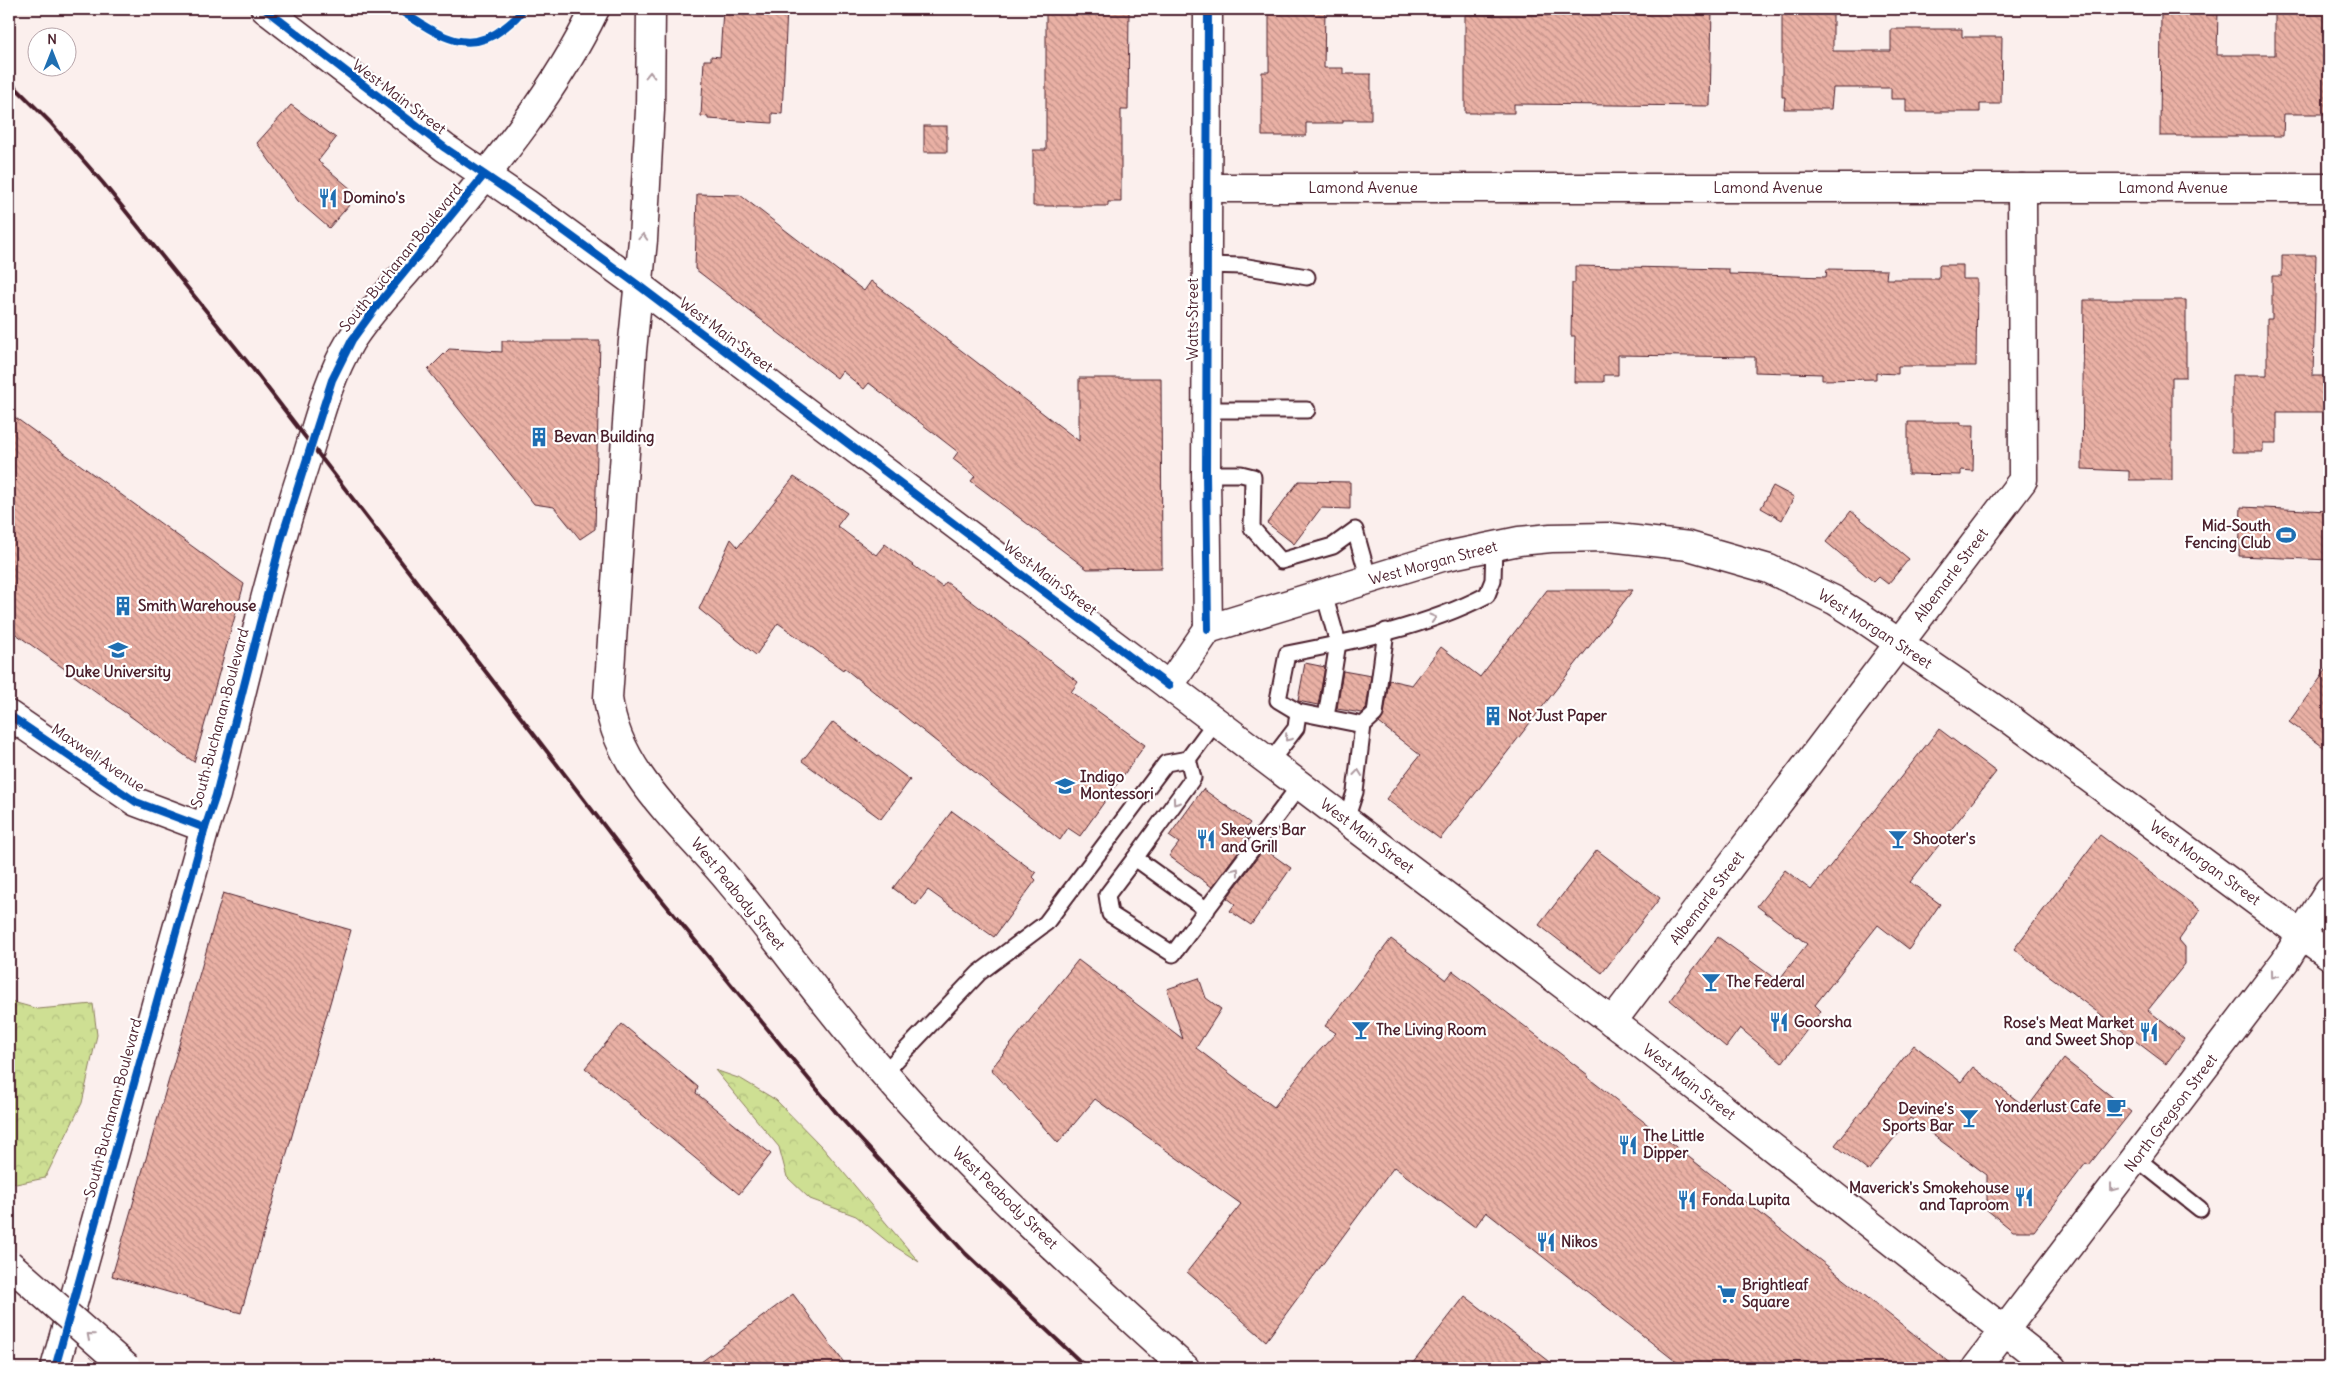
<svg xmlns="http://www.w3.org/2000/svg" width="2338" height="1377" viewBox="0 0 2338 1377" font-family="Delius,sans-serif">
<defs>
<pattern id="forest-crowns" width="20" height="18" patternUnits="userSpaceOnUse" patternTransform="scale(1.25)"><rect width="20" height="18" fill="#cedf93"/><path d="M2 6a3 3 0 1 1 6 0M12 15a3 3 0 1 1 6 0" fill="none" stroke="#b2bf7f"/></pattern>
<pattern id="building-back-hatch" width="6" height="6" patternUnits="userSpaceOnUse" patternTransform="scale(1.25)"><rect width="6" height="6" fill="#eab1a5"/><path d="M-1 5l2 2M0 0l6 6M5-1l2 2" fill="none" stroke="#c08f87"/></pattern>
</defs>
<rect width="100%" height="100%" fill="#fbefed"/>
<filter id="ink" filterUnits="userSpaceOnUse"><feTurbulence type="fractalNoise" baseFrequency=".02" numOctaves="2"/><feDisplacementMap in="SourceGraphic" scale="10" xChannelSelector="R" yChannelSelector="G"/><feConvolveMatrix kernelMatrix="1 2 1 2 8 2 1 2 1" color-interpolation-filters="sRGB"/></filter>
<g filter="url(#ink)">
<g fill="url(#forest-crowns)" stroke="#8c7f5f">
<polygon points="9,1001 38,1009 93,1004 97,1035 82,1103 45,1178 16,1184 9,1177"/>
<polygon points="715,1070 741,1079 776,1100 822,1147 919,1262 888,1242 856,1216 810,1199 787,1177 779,1147"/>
</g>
<g fill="url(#building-back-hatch)" stroke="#4a1f2b">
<polygon points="723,9 787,9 782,114 772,113 772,123 708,119 708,117 701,116 704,60 711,60 711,56 720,57"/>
<polygon points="1046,9 1129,9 1128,110 1121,110 1121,202 1108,202 1108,206 1033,206 1033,150 1046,150"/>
<polygon points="1269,9 1325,9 1324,68 1343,68 1343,74 1371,74 1371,120 1343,120 1343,123 1306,123 1306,136 1262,136 1262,72 1269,72"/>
<polygon points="1581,9 1712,9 1710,106 1514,104 1514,113 1465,113 1465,15 1550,15 1550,12 1580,12"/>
<polygon points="1782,9 1833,9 1833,51 1891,51 1891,29 1962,29 1962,37 2002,37 2001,104 1980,104 1980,112 1906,112 1906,99 1891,99 1891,88 1833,88 1831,109 1784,109 1785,97 1782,97"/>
<polygon points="2161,9 2218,9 2217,55 2275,55 2275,9 2329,9 2329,114 2284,114 2283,136 2160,136"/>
<polygon points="291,105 336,138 318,161 358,195 329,228 298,201 257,143"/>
<rect x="924" y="126" width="23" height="26"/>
<polygon points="697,194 740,195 864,291 871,281 1079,441 1079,378 1161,378 1162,568 1087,569 971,481 975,476 953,459 958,452 869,383 864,389 842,371 837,378 695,269"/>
<polygon points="2282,255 2316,255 2313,376 2329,376 2329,412 2277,412 2277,443 2263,443 2263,452 2232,452 2232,375 2267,375 2267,319 2272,319 2272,276 2282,276"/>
<polygon points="1939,265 1963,265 1963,279 1977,279 1976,366 1898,366 1898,374 1876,373 1876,379 1822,380 1822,374 1755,372 1755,357 1618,355 1618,375 1604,375 1604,382 1574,382 1575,336 1571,336 1572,283 1575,283 1575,266 1729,269 1729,274 1826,277 1827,269 1887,270 1886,279 1939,279"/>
<polygon points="2084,300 2186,300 2186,377 2172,377 2172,480 2129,480 2129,471 2082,469"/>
<polygon points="502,341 600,341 595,529 580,539 554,507 534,504 428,370 449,349 502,352"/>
<polygon points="9,413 244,584 194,762 9,629"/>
<polygon points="1908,422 1961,422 1961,425 1974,425 1973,471 1961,470 1961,475 1908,474"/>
<polygon points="794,477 847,513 837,526 876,555 885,544 942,587 946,582 1078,682 1071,692 1145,745 1080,836 1068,828 1060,840 844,668 843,670 778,623 756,655 699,609 731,539 738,547"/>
<polygon points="1299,481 1350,482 1350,509 1321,508 1294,544 1267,523"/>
<polygon points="1773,486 1794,497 1782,520 1761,508"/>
<polygon points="2241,507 2329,511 2329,560 2239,556"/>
<polygon points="1851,511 1909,559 1888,584 1879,577 1874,582 1826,542"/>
<polygon points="1547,590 1633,590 1440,839 1386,799 1420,755 1379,723 1384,715 1389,680 1412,685 1441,647 1480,677"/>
<polygon points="1305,663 1325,667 1318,705 1298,701"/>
<polygon points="2329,666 2329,751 2289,722"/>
<polygon points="1343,671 1371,676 1366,709 1362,713 1337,709"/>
<polygon points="833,722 910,780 881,819 802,761"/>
<polygon points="1939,729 1996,772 1910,882 1940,904 1909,949 1878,925 1815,1005 1821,1011 1782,1063 1740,1028 1726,1047 1670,1000 1718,937 1778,981 1807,944 1757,906 1785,870 1811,890"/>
<polygon points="1203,789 1250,823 1242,834 1248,838 1212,887 1169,856 1179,843 1169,836"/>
<polygon points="952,811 1036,873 1033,877 1036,880 994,937 928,890 916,905 893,888"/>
<polygon points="2100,835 2200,910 2179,940 2185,947 2185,964 2148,1010 2184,1039 2166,1064 2014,949"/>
<polygon points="1264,849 1291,868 1251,925 1230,911 1235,904 1227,898"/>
<polygon points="1597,850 1660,898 1602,973 1539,925"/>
<polygon points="223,893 351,930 241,1313 112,1276"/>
<polygon points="1391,939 1446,980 1453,971 1588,1075 1587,1077 1957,1368 1684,1368 1486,1212 1475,1227 1394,1167 1266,1341 1187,1272 1241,1204 1095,1099 1058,1143 991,1069 1078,960 1183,1039 1167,989 1199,978 1206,998 1221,1009 1196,1048 1274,1107 1310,1061 1336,1033 1325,1026"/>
<polygon points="622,1024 698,1087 696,1093 771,1154 739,1194 585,1068"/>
<polygon points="1914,1045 1961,1082 1973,1067 2027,1108 2064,1059 2131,1112 2089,1165 2086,1163 2034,1231 2013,1231 1987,1210 1987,1175 1910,1118 1868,1171 1835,1145"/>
<polygon points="793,1294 848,1368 693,1368"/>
<polygon points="1465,1296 1558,1368 1409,1368"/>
</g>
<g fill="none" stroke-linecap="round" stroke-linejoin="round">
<defs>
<g id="service">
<polyline points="1207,265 1242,266 1307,277"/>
<polyline points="1206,410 1307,410"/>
<polyline points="1206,474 1241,474 1253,477 1252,528 1281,561 1333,546 1355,530 1369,580"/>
<polyline points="1324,594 1338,643 1326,717"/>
<path d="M1363,725l-65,-13 -20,-12 9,-46c67,-13 139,-27 200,-59l6,-15 1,-34"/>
<polyline points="1270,762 1296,728 1298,712"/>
<polyline points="1346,820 1355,792 1363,725 1375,714 1386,631"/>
<polyline points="1135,858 1193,778 1188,759"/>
<polyline points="1207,910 1135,858 1107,895 1110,914 1173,954 1300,785"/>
<polyline points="884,1073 979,973 1046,923 1166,763 1188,759 1216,721"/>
<polyline points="2136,1158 2200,1209"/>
</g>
<g id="minor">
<polyline points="1208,9 1206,474 1208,629"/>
<polyline points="1207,188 2329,188"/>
<polyline points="9,715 136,802 205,828"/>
<polyline points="1612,1022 2023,480 2022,188"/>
</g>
<g id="tertiary">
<path d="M651,9l-1,101 -7,130 -11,111 -24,347c9,75 76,128 122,184 51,61 98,128 151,188 94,107 199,203 304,298"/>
<path d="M55,1368l150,-540 11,-33c28,-111 53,-223 89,-332 13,-41 23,-84 45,-121 21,-33 49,-60 73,-90 63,-77 129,-153 172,-243"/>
</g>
<g id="secondary">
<polyline points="1169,686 1631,1036 2052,1368"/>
<polyline points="1976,1368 2285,961 2329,890"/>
</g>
<polyline id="primary" points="265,9 445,148 526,203 638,285 1169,686 1208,629 1442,557 1519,541 1551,538 1609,537 1689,546 1769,569 1834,600 1861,617 2011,720 2329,955"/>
</defs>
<use href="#service" stroke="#4a1f2b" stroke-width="19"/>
<use href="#minor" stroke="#4a1f2b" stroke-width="31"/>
<use href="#tertiary" stroke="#4a1f2b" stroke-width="31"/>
<use href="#secondary" stroke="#4a1f2b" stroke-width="31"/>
<use href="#primary" stroke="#4a1f2b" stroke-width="31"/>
<use href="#service" stroke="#fff" stroke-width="15"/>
<use href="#minor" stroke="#fff" stroke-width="28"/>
<use href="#tertiary" stroke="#fff" stroke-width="28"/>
<use href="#secondary" stroke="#fff" stroke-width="28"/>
<use href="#primary" stroke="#fff" stroke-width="28"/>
<polyline stroke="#4a1f2b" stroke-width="4" points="9,81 50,122 103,183 253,369 652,888 839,1116 966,1254 1087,1368"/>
<defs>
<polyline id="motorway-bridge" points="9,1264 127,1368"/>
</defs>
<use href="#motorway-bridge" stroke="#4a1f2b" stroke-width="31" stroke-linecap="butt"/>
<use href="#motorway-bridge" stroke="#fff" stroke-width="28"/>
<defs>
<g id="cycleway">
<polyline points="265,9 445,148 526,203 638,285 1169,686"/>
<path d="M398,9c35,22 67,50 106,19 8,-6 14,-11 19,-19"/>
<polyline points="1208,9 1206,474 1208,629"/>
<polyline points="9,715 136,802 205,828"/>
<polyline points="55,1368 205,828 216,795 282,537 332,380 352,340 376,307 484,175"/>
</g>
</defs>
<use href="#cycleway" stroke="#fff" stroke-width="11"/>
<use href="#cycleway" stroke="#0057b8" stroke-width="8"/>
</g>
<defs><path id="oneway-chevron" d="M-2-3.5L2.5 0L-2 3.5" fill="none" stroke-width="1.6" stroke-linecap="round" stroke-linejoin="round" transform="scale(1.25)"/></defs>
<g stroke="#ae9aa0">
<use href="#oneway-chevron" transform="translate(650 75) rotate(-89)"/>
<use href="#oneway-chevron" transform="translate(643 237) rotate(-86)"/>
<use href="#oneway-chevron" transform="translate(1433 618) rotate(-16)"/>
<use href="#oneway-chevron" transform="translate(1288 738) rotate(129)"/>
<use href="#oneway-chevron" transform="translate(1358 773) rotate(-84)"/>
<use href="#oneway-chevron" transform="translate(1176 802) rotate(126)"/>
<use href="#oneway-chevron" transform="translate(1236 871) rotate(-53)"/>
<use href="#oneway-chevron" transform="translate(2274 975) rotate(127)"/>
<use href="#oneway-chevron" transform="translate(2113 1188) rotate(127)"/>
<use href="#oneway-chevron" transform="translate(90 1336) rotate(-139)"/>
</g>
</g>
<defs>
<symbol id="restaurant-bare" viewBox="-9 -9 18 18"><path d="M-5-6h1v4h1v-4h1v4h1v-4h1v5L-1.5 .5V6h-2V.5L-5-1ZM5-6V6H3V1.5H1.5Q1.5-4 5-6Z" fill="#1f6fb2" stroke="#fff" stroke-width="2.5" paint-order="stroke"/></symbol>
<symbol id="building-bare" viewBox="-9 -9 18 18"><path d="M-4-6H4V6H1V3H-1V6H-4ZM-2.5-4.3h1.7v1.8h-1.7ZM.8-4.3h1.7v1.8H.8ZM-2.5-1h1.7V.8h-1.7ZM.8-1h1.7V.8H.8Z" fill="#1f6fb2" stroke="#fff" stroke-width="2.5" paint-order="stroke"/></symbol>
<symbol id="stadium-bare" viewBox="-9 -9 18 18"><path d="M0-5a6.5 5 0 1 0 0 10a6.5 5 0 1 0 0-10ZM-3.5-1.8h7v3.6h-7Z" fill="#1f6fb2" stroke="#fff" stroke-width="2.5" paint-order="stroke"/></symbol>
<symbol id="university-bare" viewBox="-9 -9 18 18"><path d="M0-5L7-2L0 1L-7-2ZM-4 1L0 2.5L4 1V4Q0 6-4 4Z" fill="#1f6fb2" stroke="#fff" stroke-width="2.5" paint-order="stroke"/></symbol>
<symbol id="school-bare" viewBox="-9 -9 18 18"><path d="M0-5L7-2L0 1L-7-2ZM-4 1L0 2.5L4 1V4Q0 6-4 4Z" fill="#1f6fb2" stroke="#fff" stroke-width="2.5" paint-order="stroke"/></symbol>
<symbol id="bar-bare" viewBox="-9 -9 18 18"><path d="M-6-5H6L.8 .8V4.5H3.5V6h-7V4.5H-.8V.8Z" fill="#1f6fb2" stroke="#fff" stroke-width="2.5" paint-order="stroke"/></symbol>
<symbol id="cafe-bare" viewBox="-9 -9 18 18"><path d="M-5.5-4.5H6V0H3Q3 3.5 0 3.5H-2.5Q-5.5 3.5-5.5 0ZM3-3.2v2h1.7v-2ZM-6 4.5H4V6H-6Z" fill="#1f6fb2" stroke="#fff" stroke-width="2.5" paint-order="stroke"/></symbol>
<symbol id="supermarket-bare" viewBox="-9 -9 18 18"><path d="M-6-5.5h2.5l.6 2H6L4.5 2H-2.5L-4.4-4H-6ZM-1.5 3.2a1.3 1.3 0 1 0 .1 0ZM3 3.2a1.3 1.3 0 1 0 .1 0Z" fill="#1f6fb2" stroke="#fff" stroke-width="2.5" paint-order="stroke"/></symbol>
</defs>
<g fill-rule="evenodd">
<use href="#restaurant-bare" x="314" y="184" width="28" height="28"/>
<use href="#building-bare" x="525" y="423" width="28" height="28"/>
<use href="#stadium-bare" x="2272" y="521" width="28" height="28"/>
<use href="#building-bare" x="109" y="592" width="28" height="28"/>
<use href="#university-bare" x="104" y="636" width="28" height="28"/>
<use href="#building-bare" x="1479" y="702" width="28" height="28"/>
<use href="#school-bare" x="1051" y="772" width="28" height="28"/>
<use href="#restaurant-bare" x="1192" y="825" width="28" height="28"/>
<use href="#bar-bare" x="1884" y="825" width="28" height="28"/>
<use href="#bar-bare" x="1697" y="968" width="28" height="28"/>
<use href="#restaurant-bare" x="1765" y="1008" width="28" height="28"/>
<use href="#bar-bare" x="1347" y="1016" width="28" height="28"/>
<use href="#restaurant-bare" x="2135" y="1018" width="28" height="28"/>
<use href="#cafe-bare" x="2102" y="1093" width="28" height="28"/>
<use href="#bar-bare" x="1955" y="1104" width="28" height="28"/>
<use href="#restaurant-bare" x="1614" y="1131" width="28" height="28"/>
<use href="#restaurant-bare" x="2010" y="1183" width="28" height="28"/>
<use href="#restaurant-bare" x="1673" y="1186" width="28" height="28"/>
<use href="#restaurant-bare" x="1532" y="1228" width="28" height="28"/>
<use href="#supermarket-bare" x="1713" y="1280" width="28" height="28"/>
</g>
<g text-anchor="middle" stroke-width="4.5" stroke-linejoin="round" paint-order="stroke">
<g font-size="15" fill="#4a1f2b" stroke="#fff">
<text transform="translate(399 97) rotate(37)" y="5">West Main Street</text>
<text x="1363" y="193">Lamond Avenue</text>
<text x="1768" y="193">Lamond Avenue</text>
<text x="2173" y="193">Lamond Avenue</text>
<text transform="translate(401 258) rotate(-51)" y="5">South Buchanan Boulevard</text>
<text transform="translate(1193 319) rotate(-90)" y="5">Watts Street</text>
<text transform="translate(726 335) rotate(37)" y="5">West Main Street</text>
<text transform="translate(1433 563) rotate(-15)" y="5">West Morgan Street</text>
<text transform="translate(1951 575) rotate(-53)" y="5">Albemarle Street</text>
<text transform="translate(1050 578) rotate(37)" y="5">West Main Street</text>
<text transform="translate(1875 629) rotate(33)" y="5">West Morgan Street</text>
<text transform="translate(220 718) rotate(-75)" y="5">South Buchanan Boulevard</text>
<text transform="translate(98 758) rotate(34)" y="5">Maxwell Avenue</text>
<text transform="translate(1367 836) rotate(37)" y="5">West Main Street</text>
<text transform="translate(2205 863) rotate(36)" y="5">West Morgan Street</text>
<text transform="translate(738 894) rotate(51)" y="5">West Peabody Street</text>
<text transform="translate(1707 898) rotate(-53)" y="5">Albemarle Street</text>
<text transform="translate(1689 1082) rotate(38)" y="5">West Main Street</text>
<text transform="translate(113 1108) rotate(-75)" y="5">South Buchanan Boulevard</text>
<text transform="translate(2171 1113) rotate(-53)" y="5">North Gregson Street</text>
<text transform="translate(1005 1198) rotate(44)" y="5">West Peabody Street</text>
</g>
<g font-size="15" font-weight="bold" fill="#4a1f2b" stroke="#fff" text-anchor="start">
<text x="343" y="203">Domino's</text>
<text x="554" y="442">Bevan Building</text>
<text x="2271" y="531" text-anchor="end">Mid-South<tspan x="2271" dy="17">Fencing Club</tspan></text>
<text x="138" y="611">Smith Warehouse</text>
<text x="118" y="677" text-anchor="middle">Duke University</text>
<text x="1508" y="721">Not Just Paper</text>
<text x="1080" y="782">Indigo<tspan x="1080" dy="17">Montessori</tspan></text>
<text x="1221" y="835">Skewers Bar<tspan x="1221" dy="17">and Grill</tspan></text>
<text x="1913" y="844">Shooter's</text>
<text x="1726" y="987">The Federal</text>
<text x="1794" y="1027">Goorsha</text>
<text x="2134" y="1028" text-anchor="end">Rose's Meat Market<tspan x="2134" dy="17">and Sweet Shop</tspan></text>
<text x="1376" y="1035">The Living Room</text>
<text x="2101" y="1112" text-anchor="end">Yonderlust Cafe</text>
<text x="1954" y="1114" text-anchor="end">Devine's<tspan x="1954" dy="17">Sports Bar</tspan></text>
<text x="1643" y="1141">The Little<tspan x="1643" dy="17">Dipper</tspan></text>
<text x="2009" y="1193" text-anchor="end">Maverick's Smokehouse<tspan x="2009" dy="17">and Taproom</tspan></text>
<text x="1702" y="1205">Fonda Lupita</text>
<text x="1561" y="1247">Nikos</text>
<text x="1742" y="1290">Brightleaf<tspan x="1742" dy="17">Square</tspan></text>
</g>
</g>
<rect width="2338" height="1377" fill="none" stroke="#fff" stroke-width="30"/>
<rect x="15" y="15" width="2308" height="1347" fill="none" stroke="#4a1f2b" stroke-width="2" filter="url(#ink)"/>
<g transform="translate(52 52)"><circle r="24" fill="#ffffff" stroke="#b7a5aa"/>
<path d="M0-4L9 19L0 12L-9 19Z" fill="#1f6fb2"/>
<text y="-8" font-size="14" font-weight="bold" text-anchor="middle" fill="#4a1f2b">N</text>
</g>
</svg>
